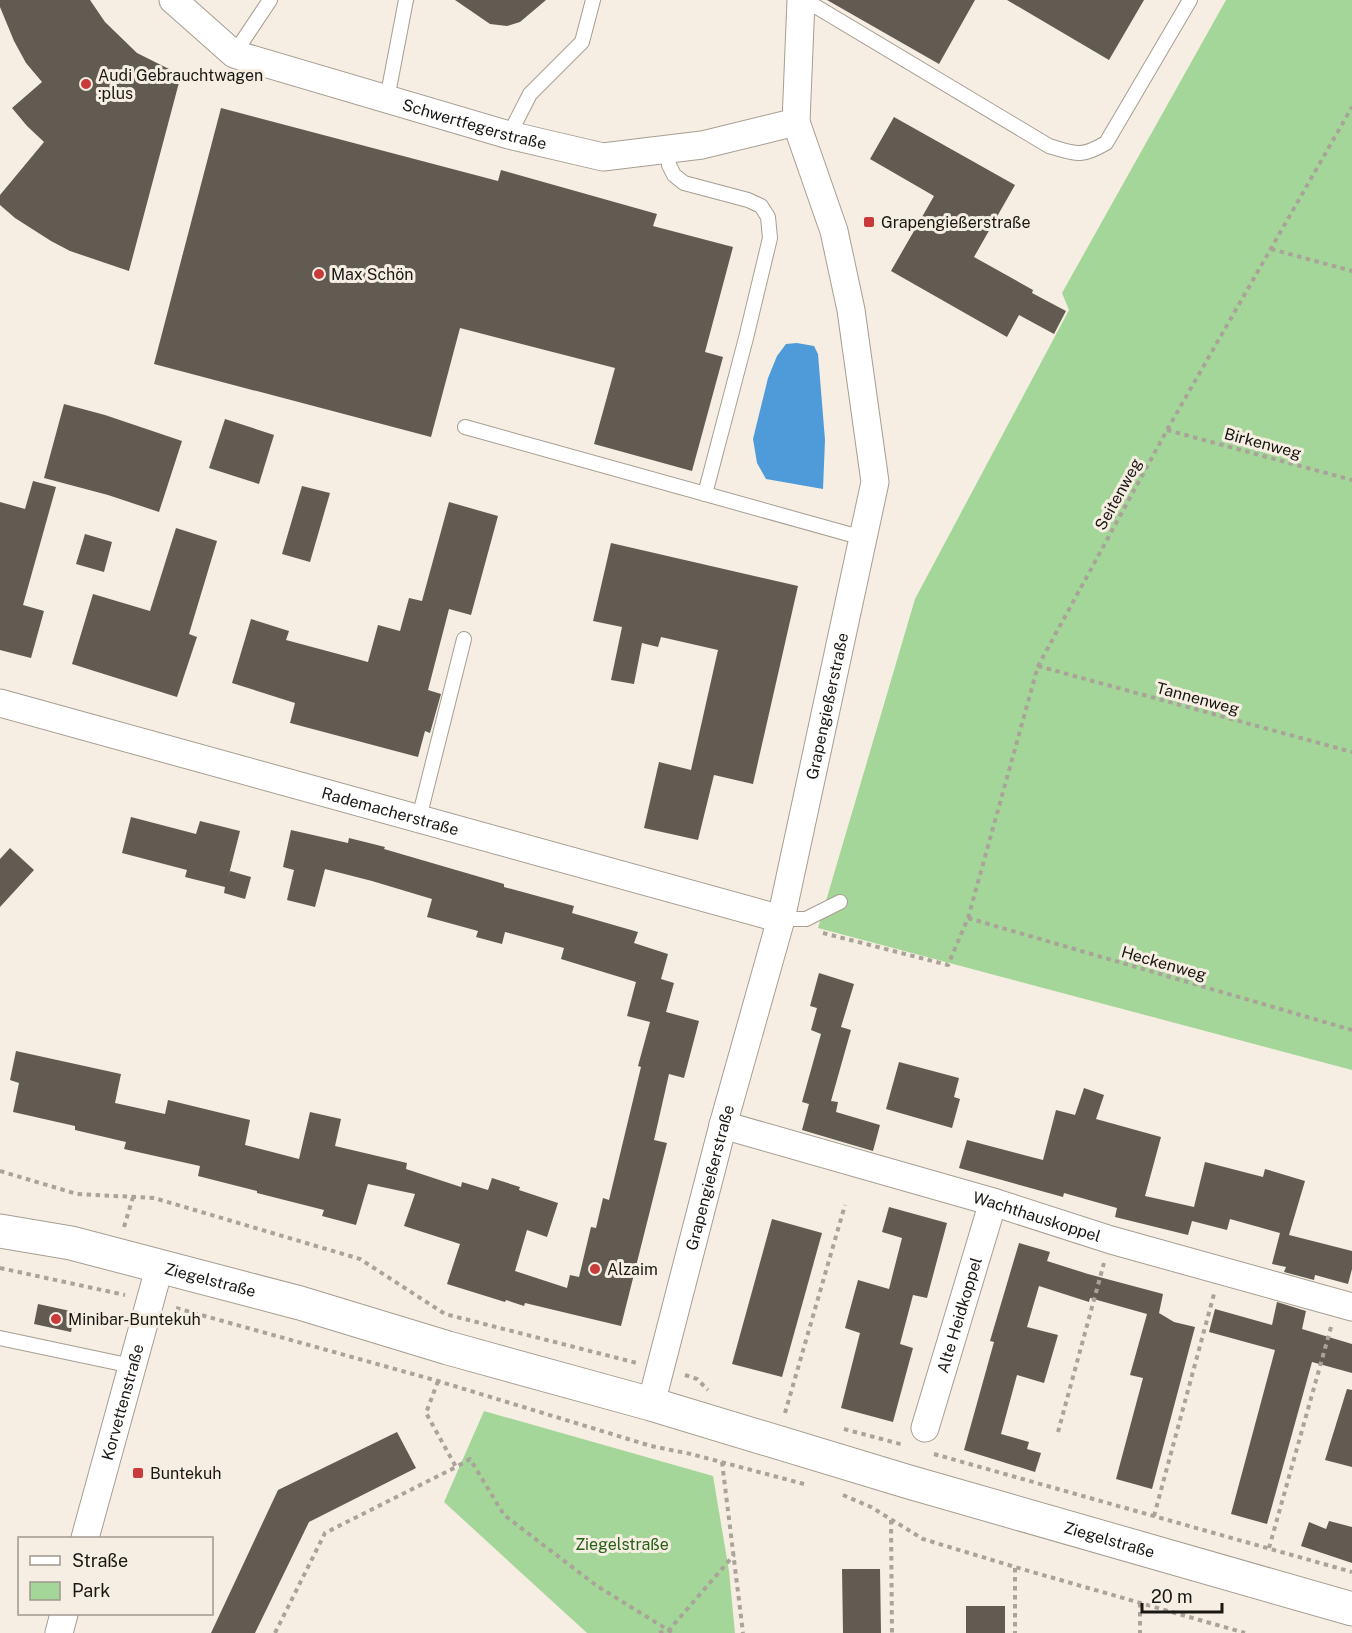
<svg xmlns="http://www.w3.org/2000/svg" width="1352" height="1633" viewBox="0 0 1352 1633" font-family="'Public Sans',sans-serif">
<rect width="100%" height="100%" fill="#f6eee2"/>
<g fill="#a5d699">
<polygon points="1226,0 1352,0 1352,1070 818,928 915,599 1069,310 1062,293"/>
<polygon points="484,1411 713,1476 729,1571 735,1633 587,1633 444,1502"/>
</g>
<polygon fill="#4f9bd9" points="797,343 814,346 818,354 825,440 823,489 766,479 757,463 753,439 768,378 777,356 786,344"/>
<g fill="#625b51">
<polygon points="0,0 90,0 105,22 137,53 181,75 129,271 70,251 51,241 15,218 0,205 0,195 44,142 27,126 12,108 42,82 26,63 14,41 0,7"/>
<polygon points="455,0 546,0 520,22 507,26 490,24"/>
<polygon points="827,0 975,0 939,64"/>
<polygon points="1007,0 1144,0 1109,60"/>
<polygon points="221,108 498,181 501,170 657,214 653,226 733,247 705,352 723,357 692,471 594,444 615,368 460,328 431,437 154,364"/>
<polygon points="894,117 1015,185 974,257 1033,290 1032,293 1066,311 1054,334 1019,315 1007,337 891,271 934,196 870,159"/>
<polygon points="64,404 105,415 182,441 159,512 108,495 44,478"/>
<polygon points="225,419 274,435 259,484 209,468"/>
<polygon points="33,481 56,487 23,605 44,611 31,658 0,650 0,502 25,509"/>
<polygon points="302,486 330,493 310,562 282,554"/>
<polygon points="449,502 498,516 471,615 449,609 428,690 441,694 430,733 425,731 418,757 290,723 295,703 232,683 251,619 289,631 286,640 368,662 378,625 400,631 409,598 422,601"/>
<polygon points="176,528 217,541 189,634 197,637 177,697 72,664 93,594 150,611"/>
<polygon points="85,534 112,542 104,572 76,564"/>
<polygon points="611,543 798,586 753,784 714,775 698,840 644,828 659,762 691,770 718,650 661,637 658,647 642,643 634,684 611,680 622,627 593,621"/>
<polygon points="131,817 196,834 200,821 240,831 228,878 230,871 251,877 245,899 224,893 225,887 185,877 187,870 122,853"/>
<polygon points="291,830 348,843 349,838 385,847 384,849 504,884 504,887 574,906 572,913 638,932 634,943 668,954 661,979 674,983 666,1012 699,1021 684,1078 669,1074 654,1140 667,1143 621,1326 525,1303 524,1306 506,1300 505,1302 447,1284 460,1244 404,1226 415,1194 368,1184 356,1225 322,1216 324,1210 257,1193 257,1191 198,1176 200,1166 124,1149 126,1142 75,1130 75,1126 13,1112 19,1083 10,1080 16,1051 121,1074 115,1103 165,1114 168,1100 250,1120 245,1145 299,1159 310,1112 341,1119 335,1146 407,1163 406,1169 461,1187 462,1182 488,1190 492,1178 520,1187 519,1190 558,1203 547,1237 527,1230 515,1271 567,1288 570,1275 579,1277 591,1227 596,1228 603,1198 609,1200 641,1067 638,1066 650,1022 627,1016 636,982 561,959 564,948 505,932 502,944 476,937 478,931 427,917 432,899 372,881 325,869 315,907 287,900 294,870 283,867"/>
<polygon points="10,848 34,870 0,907 0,859"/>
<polygon points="819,973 854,984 841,1027 851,1030 831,1101 838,1102 836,1112 880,1125 873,1151 802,1130 809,1104 802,1102 821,1034 811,1030 817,1008 810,1006"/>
<polygon points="899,1062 959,1078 954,1097 960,1099 952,1128 886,1109"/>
<polygon points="1084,1088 1104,1095 1096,1119 1161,1137 1145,1196 1194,1207 1205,1162 1263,1177 1265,1169 1305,1181 1289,1235 1352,1251 1352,1269 1348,1284 1315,1275 1314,1280 1284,1272 1286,1267 1272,1264 1280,1233 1230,1219 1227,1230 1192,1221 1188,1235 1115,1217 1117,1208 1064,1193 1063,1197 959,1168 967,1140 1043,1160 1056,1110 1075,1115"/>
<polygon points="889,1207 947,1223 927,1298 913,1295 900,1344 913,1348 893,1422 841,1408 860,1333 845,1328 858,1280 889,1289 902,1238 882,1232"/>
<polygon points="772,1219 822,1233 782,1377 732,1364"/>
<polygon points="1019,1243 1050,1252 1047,1261 1088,1274 1163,1294 1159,1313 1174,1322 1195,1327 1152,1489 1116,1479 1143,1378 1130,1375 1147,1314 1090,1298 1089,1302 1039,1286 1027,1327 1058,1335 1044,1383 1017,1375 1001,1434 1029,1442 1027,1449 1041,1453 1035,1472 964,1450 994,1342 990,1341"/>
<polygon points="1277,1302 1306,1311 1302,1329 1352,1344 1352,1373 1312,1362 1267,1524 1231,1514 1275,1350 1209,1332 1215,1309 1272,1325"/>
<polygon points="38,1304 75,1312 71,1332 34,1324"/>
<polygon points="1347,1389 1352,1390 1352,1467 1325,1460"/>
<polygon points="397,1432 416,1468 309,1522 255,1633 211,1633 278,1490"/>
<polygon points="1329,1521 1352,1527 1352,1563 1301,1546 1309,1522 1326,1529"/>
<polygon points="842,1569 880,1569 881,1633 843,1633"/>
<rect x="966" y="1606" width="39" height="27"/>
</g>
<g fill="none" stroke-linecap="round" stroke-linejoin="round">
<defs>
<g id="lane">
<path d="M805,0l244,146c27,8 31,12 57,-3l84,-143"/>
<polyline points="234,54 270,0"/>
<polyline points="387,99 406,0"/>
<polyline points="509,135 530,94 582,42 593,0"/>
<polyline points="668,149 669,165 674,175 684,183 748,200 761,206 768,217 770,238 746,338 705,494"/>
<polyline points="465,427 863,538"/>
<polyline points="419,818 464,639"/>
<polyline points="781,919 806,919 840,902"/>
<polyline points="0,1338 132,1366"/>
</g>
<g id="street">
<path id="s1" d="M173,0l61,54 275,81 94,22 99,-12 94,-23"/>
<path id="s2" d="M0,703l781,216"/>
<path id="s3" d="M723,1125l270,77 118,38 241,67"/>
<path id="s4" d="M651,1404l72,-279 58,-206 94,-437 -24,-172 -17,-79 -38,-109 5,-122"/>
<path id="s5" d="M925,1428l68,-226"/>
<path id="s6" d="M85,1538l75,-273"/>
<polyline points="59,1633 64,1614"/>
</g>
<g id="secondary">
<path id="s7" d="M0,1231l71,12 229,60 148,45 203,56 258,78 443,127"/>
</g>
</defs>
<use href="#lane" stroke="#a59e92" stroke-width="16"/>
<use href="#street" stroke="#a59e92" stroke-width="29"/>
<use href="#secondary" stroke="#a59e92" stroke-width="35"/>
<g stroke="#a9a399" stroke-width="4" stroke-dasharray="4.5 4.5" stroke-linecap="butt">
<polyline points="1271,249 1352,271"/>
<polyline points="1167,430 1352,480"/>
<polyline points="1038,666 1352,752"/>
<polyline points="968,918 1352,1030"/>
<polyline points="823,933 948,965 968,918 1038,666 1167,430 1352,107"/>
<polyline points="0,1171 77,1194 154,1198 360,1259 445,1314 637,1363"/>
<polyline points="124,1227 133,1197"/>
<polyline points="0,1268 125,1295"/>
<polyline points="176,1308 438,1381 651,1446 691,1454 804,1484"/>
<polyline points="685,1375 697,1379 708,1390"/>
<polyline points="438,1381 426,1413 456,1467 470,1459 504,1515 597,1586 673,1633"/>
<polyline points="785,1413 845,1205"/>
<polyline points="844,1429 904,1445"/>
<polyline points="1058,1432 1104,1263"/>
<polyline points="934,1454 1352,1572"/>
<polyline points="722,1462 743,1633"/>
<polyline points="843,1495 871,1507 923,1539 1015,1567 1245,1633"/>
<polyline points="1154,1516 1214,1294"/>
<polyline points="891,1520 892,1633"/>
<polyline points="1269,1548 1331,1327"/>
<polyline points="1015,1568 1015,1633"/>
<polyline points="1140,1603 1140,1633"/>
<polyline points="275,1633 325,1533 456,1467"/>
<polyline points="659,1633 669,1630 734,1555"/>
</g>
<use href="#lane" stroke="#fff" stroke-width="14"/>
<use href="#street" stroke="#fff" stroke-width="27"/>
<use href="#secondary" stroke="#fff" stroke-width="33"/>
</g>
<g fill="#c93a3b" stroke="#f6eee2" stroke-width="2">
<circle cx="86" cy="84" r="6"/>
<rect x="863" y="216" width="12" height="12" rx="3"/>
<circle cx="319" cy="274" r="6"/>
<circle cx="595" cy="1269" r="6"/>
<circle cx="56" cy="1319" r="6"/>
<rect x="132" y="1467" width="12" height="12" rx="3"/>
</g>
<g text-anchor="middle" stroke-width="6" stroke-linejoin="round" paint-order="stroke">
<g font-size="16" fill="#1a1813" stroke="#f6eee2" text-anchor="start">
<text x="98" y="81">Audi Gebrauchtwagen<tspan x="98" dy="18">:plus</tspan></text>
<text x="881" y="228">Grapengießerstraße</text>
<text x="331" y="280">Max Schön</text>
<text x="607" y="1275">Alzaim</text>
<text x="68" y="1325">Minibar-Buntekuh</text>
<text x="150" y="1479">Buntekuh</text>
</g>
<g font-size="16" fill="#1a1813" stroke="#f6eee2">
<text dy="6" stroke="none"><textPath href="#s1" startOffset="332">Schwertfegerstraße</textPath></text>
<text transform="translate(1263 443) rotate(15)" y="6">Birkenweg</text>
<text transform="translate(1118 494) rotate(-61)" y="6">Seitenweg</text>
<text transform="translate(1198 698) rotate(15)" y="6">Tannenweg</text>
<text dy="6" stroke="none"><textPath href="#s4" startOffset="720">Grapengießerstraße</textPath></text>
<text dy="6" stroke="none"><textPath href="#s2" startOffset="405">Rademacherstraße</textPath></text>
<text transform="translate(1164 963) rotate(16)" y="6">Heckenweg</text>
<text dy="6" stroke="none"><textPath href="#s4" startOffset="234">Grapengießerstraße</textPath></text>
<text dy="6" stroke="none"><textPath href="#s3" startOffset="327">Wachthauskoppel</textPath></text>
<text dy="6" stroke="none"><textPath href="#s7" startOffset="216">Ziegelstraße</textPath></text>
<text dy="6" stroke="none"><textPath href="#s5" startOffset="118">Alte Heidkoppel</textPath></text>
<text dy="6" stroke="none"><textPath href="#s6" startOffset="141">Korvettenstraße</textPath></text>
<text dy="6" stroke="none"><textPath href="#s7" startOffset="1152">Ziegelstraße</textPath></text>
</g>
<g font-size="16" fill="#286017" stroke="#f6eee2">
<text x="622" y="1550">Ziegelstraße</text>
</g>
</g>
<rect x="18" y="1537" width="195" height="78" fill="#f6eee2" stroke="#9e988f" stroke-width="1.5"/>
<rect x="30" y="1556" width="30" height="9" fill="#ffffff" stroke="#9e988f" stroke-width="1.5"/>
<text x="72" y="1567" font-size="18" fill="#1a1813">Straße</text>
<rect x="30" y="1582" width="30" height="18" fill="#a5d699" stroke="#9e988f" stroke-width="1.5"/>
<text x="72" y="1597" font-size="18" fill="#1a1813">Park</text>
<path d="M1142 1603v9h80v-9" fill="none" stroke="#1a1813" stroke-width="3"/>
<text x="1151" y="1603" font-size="18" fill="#1a1813" stroke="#f6eee2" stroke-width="4.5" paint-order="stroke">20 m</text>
</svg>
